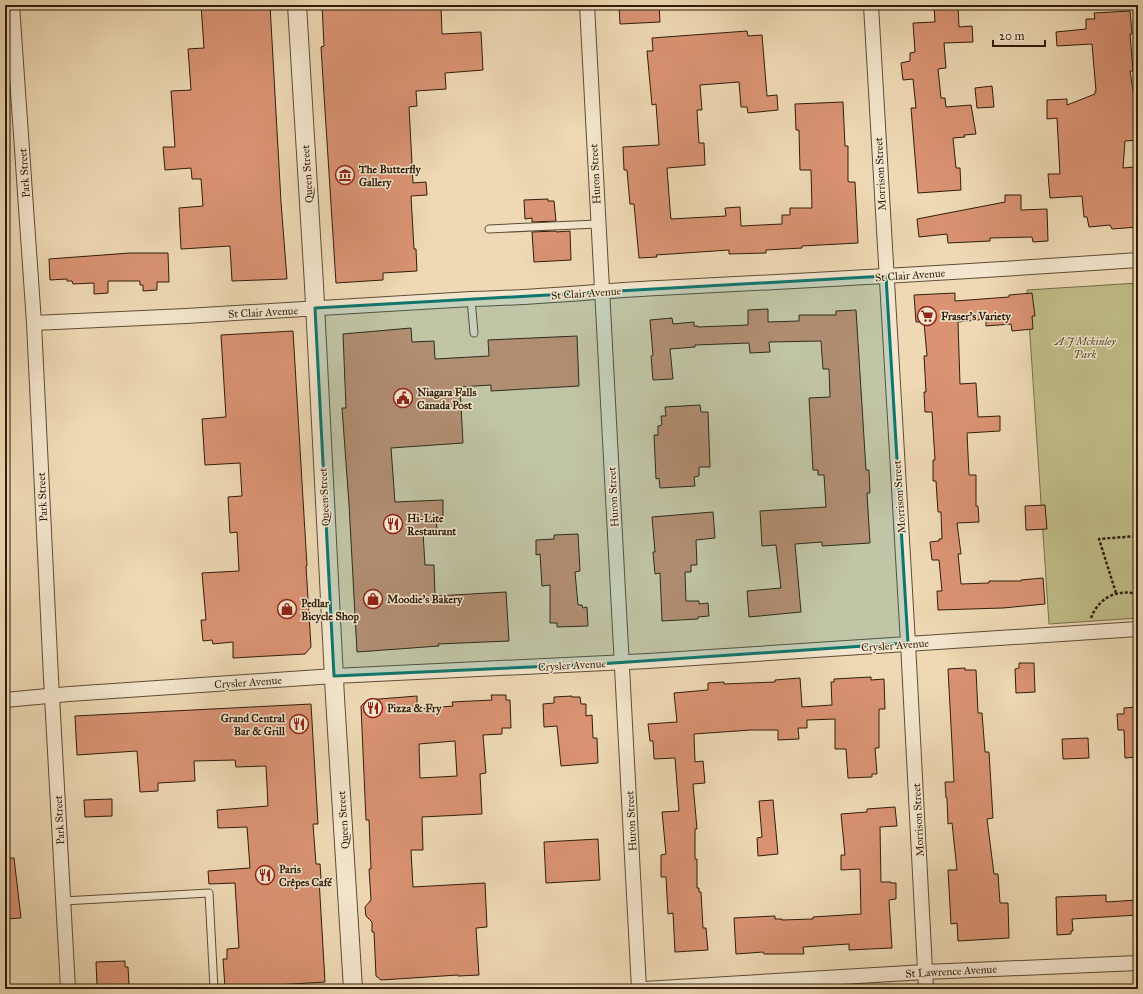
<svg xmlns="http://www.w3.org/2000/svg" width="1143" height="994" viewBox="0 0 1143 994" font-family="'IM FELL Great Primer',serif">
<rect width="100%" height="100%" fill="#eed9b4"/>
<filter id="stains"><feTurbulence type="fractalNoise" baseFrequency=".005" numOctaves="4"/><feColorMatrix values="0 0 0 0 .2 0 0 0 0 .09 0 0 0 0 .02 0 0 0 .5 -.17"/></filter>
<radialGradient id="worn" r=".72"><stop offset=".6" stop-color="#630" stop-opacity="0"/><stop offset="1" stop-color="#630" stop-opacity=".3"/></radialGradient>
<polygon fill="#c0bd88" stroke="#786d4a" points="1138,283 1138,618 1049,624 1027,290"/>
<g fill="#da9373" stroke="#2f1d0b" fill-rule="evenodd">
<polygon points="201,5 270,5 281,202 287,279 232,281 230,246 181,249 179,208 203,206 201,179 192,179 191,168 165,170 163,147 175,147 171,91 191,90 188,49 204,48"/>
<polygon points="322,5 441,5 442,34 481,32 483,70 445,73 446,89 416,91 417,106 409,107 413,183 426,182 427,195 411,196 414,249 416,249 417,271 383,273 383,280 336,283 321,47 324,46"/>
<polygon points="636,5 659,5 660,22 620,24 619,6"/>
<polygon points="934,5 958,5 959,27 972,26 973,42 944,43 946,68 938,69 941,98 945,98 946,107 971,105 976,134 964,135 965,137 953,138 956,168 960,168 961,190 918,193 911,108 916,108 913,79 903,80 901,63 910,61 910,53 915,52 913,23 935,22"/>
<polygon points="1130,11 1132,34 1130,34 1133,71 1130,71 1138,124 1138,140 1125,141 1123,168 1134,167 1135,205 1138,205 1138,227 1112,229 1110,225 1089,227 1087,217 1084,217 1082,196 1050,198 1048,174 1060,174 1057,118 1047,119 1047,100 1067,99 1067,105 1095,94 1095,91 1096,91 1092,44 1057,46 1056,32 1086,29 1086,19 1095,19 1094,13"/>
<polygon points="747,31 748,36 762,35 767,96 777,95 778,110 748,113 747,107 741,107 739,82 700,85 702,110 697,110 699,143 704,143 705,165 667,168 670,209 671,219 726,216 725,208 740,207 741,226 782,224 782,215 790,215 790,208 812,208 811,170 800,170 799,130 796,130 795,104 843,102 845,146 848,146 848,181 849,182 855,182 858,243 802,246 802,248 766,250 766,253 729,254 729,250 656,255 657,257 639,258 634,204 630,204 627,170 624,170 623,147 659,145 656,104 652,105 647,51 653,51 652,38"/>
<polygon points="992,86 994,107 977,108 975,88"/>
<polygon points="1005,195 1021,195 1021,210 1047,209 1048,241 1033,242 1032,237 990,238 990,241 948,243 947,234 919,237 917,219 1005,202"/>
<polygon points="548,199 548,201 554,201 556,221 532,222 532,218 525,219 524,200"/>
<polygon points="556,231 556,232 570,231 571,260 534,262 532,232"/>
<polygon points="130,253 168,253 169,282 157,282 157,290 143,291 143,285 140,285 140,281 108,281 108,293 94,294 94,283 73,284 72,281 67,281 67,279 50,280 49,259"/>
<polygon points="955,293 955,301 1009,297 1009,295 1032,293 1035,316 1032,316 1033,329 1012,331 1011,324 986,326 986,319 958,322 960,384 976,383 978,417 1000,416 1000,431 967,433 969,475 976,475 976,506 978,506 979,522 957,523 961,554 958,554 961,584 989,583 989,581 1021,581 1021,580 1043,578 1045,604 1003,608 938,610 937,591 942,591 939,560 932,560 930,542 939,541 939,539 942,539 941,512 938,512 936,481 933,481 933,460 935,460 932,412 925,412 924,392 926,392 924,356 927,356 924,322 916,322 914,295"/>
<polygon points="768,309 768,322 799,321 799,315 836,315 836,311 856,310 866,470 869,470 870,493 867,493 870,543 822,546 822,542 795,544 801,612 749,617 747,591 781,588 776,545 762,546 760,511 826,507 824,475 818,475 818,470 813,470 809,398 830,397 829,369 823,369 821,341 769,342 770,352 750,353 749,343 695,345 695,347 670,349 673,379 653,380 651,356 653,355 650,320 672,318 673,324 694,322 694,326 698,326 698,327 748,325 748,310"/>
<polygon points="411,328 412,342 434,341 435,359 489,356 488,340 577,336 579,386 491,391 491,385 460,387 463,443 391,448 395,502 443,500 443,516 436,516 437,532 423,533 425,565 434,565 435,596 506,592 509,641 438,644 439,646 357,652 349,504 342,408 346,408 343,334"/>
<polygon points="293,331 307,566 306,566 311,647 305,654 233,658 233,642 213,644 212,640 203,641 201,620 206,620 202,573 239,571 237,532 230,533 228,497 242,496 240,463 205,465 202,419 226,417 221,335"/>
<polygon points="700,405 701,412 708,412 710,467 699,467 699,476 694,477 695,486 660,488 659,478 656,479 654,435 658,435 658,426 662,425 661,416 666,416 665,407"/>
<polygon points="1045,505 1047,529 1026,530 1025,506"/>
<polygon points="713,512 715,538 696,540 697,565 691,565 691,572 685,572 686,601 699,601 699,604 708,603 709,616 698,617 698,619 662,621 660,573 655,574 653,552 655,552 652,517"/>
<polygon points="578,534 580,571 575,572 578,605 582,605 583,608 587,607 588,626 557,627 557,623 550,623 550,585 542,586 540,554 536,555 536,540 554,539 554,535"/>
<polygon points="1019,663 1034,663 1035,692 1016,693 1015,669 1019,668"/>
<polygon points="965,668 965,670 976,670 978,713 982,713 985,752 989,752 993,818 987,819 994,874 998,874 1000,903 1008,903 1009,938 958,941 957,923 951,924 948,870 957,870 952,823 948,824 947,798 946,798 945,782 954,782 948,669"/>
<polygon points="871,677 871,680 884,679 885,709 879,709 879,748 875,748 877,774 872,774 872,777 848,778 846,749 835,749 835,719 807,720 807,728 798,728 799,739 778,740 778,730 751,730 694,734 695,762 703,761 705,783 693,784 697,829 695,829 695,859 697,859 697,888 699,888 699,892 701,892 703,928 706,928 708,950 675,952 673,913 668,914 666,877 661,877 661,855 666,854 662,812 679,811 675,758 654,759 653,741 650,741 648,724 677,722 674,693 708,690 708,683 724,682 724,684 775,682 775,680 800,678 802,707 832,705 831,682 834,682 834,679"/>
<path d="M491,695h15v5h4l1,28h-9v6l-19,1 3,38 -6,1 2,40 -60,3 1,33h-12l2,37 72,-4 2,44 -11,1 3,47 -21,1v-1l-77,5 -5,-4 -2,-44h-2v-10l-6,-6 -1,-9 6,-7 -2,-31h2l-2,-49h-3l-5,-114 6,-6 50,-4v13l36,-3 -1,-4 40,-2zM455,741l2,35 -37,2 -1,-34z"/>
<polygon points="572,696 572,697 580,697 581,704 586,704 586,716 592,715 593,738 597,738 598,763 561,766 557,726 544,727 543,704 554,703 554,697"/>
<polygon points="311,704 318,824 313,824 316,864 320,864 321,878 319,879 325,982 225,988 223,959 227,959 227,949 239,948 235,883 209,884 208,871 250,868 247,827 218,828 217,810 268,806 266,766 236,767 235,760 194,761 195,781 158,783 158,791 140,792 137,751 77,755 75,716"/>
<polygon points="1138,707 1138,757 1125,758 1124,730 1118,730 1117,714 1124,714 1124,708"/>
<polygon points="1088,738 1089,758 1063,759 1062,739"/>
<polygon points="112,799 112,816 85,817 84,800"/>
<polygon points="773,800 778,854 758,856 757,838 762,837 759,801"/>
<polygon points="895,807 897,826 880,827 881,882 891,882 891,883 896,883 896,899 889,900 892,948 849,950 849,944 803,947 804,954 764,954 763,952 736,954 734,918 775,916 775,919 782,919 782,920 813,919 813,917 861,914 860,869 841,870 841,855 845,855 841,814 867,812 867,809"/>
<polygon points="598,839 600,880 546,883 544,842"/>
<polygon points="5,858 14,858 21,918 5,919"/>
<polygon points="1106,895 1106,902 1138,900 1138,915 1072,919 1073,931 1071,931 1071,934 1057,935 1056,897"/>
<polygon points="125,961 125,967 128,967 129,985 97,986 96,962"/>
</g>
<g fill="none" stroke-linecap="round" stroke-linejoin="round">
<defs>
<g id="service">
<polyline points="489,229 597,224"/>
<polyline points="471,299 474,333"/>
<polyline points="63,901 209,893 214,989"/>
</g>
<g id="minor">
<polyline points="12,5 34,323 51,678 68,989"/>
<polyline points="587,5 639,989"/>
<polyline points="871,5 908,643 926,989"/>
<path d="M34,323l152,-7 285,-17c63,-1 125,-8 188,-11 160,-8 319,-17 479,-28"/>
<polyline points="5,700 69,694 334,676 648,661 1138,629"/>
<polyline points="644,989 925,972 1138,963"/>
</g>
<polyline id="tertiary" points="297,5 314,285 335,698 353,989"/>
</defs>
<use href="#service" stroke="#5f4c35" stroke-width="9"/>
<use href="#minor" stroke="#5f4c35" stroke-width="16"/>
<use href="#tertiary" stroke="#5f4c35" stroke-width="20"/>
<g stroke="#2f1d0b" stroke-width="2.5" stroke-dasharray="3 2" stroke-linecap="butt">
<polyline points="1116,593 1099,539 1138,536"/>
<path d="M1091,618c8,-21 26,-29 47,-24"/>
</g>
<use href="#service" stroke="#f4e6ce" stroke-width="7"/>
<use href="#minor" stroke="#f4e6ce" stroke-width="14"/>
<use href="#tertiary" stroke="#f4e6ce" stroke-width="18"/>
</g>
<path fill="#0f766e" fill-opacity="0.2" stroke="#0f766e" stroke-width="3" stroke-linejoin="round" d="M886,276l22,367 -309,21 -265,12 -19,-368z"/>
<defs>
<symbol id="museum-ring" viewBox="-11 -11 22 22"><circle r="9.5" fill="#f4e6ce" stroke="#8f2418" stroke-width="1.5"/><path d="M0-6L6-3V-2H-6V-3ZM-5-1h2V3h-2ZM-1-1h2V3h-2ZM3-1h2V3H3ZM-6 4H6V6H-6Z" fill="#8f2418"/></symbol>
<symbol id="supermarket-ring" viewBox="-11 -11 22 22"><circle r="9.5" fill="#f4e6ce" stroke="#8f2418" stroke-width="1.5"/><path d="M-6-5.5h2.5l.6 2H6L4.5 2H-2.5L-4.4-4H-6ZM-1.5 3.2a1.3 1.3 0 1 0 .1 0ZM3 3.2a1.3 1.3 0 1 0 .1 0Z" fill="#8f2418"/></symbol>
<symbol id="civic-ring" viewBox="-11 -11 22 22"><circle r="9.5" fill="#f4e6ce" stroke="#8f2418" stroke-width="1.5"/><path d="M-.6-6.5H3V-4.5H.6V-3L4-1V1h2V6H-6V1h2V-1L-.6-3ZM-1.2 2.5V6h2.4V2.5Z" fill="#8f2418"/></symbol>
<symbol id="restaurant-ring" viewBox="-11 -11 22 22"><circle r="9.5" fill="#f4e6ce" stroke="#8f2418" stroke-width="1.5"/><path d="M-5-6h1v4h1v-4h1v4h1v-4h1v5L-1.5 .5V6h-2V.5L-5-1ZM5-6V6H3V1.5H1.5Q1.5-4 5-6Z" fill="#8f2418"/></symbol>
<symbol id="shop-ring" viewBox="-11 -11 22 22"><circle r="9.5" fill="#f4e6ce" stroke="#8f2418" stroke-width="1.5"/><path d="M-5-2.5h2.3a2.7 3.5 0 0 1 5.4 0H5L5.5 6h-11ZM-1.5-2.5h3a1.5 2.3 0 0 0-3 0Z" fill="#8f2418"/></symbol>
</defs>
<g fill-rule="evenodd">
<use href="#museum-ring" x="334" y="164" width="22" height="22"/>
<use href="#supermarket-ring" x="916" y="305" width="22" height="22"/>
<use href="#civic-ring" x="392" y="387" width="22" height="22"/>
<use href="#restaurant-ring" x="382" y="513" width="22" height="22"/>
<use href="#shop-ring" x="362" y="588" width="22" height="22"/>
<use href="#shop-ring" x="276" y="598" width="22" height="22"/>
<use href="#restaurant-ring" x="362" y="697" width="22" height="22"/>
<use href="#restaurant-ring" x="288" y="713" width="22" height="22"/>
<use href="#restaurant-ring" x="254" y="864" width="22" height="22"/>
</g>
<g text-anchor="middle" stroke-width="3" stroke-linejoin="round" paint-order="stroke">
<g font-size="11" font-weight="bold" fill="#2f1d0b" stroke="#f4e6ce" text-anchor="start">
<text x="359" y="173">The Butterfly<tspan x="359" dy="13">Gallery</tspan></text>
<text x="941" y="320">Fraser's Variety</text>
<text x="417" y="396">Niagara Falls<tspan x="417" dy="13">Canada Post</tspan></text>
<text x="407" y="522">Hi-Lite<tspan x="407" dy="13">Restaurant</tspan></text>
<text x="387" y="603">Moodie's Bakery</text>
<text x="301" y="607">Pedlar<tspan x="301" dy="13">Bicycle Shop</tspan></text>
<text x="387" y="712">Pizza &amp; Fry</text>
<text x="285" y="722" text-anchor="end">Grand Central<tspan x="285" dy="13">Bar &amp; Grill</tspan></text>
<text x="279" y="873">Paris<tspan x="279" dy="13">Crêpes Café</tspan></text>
</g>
<g font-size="11" fill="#2f1d0b" stroke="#f4e6ce">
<text transform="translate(24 173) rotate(-94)" y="4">Park Street</text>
<text transform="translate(307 174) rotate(-94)" y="4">Queen Street</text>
<text transform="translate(595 174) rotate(-93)" y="4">Huron Street</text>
<text transform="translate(880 174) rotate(-93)" y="4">Morrison Street</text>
<text transform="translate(910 275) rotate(-4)" y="4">St Clair Avenue</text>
<text transform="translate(586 293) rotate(-4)" y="4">St Clair Avenue</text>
<text transform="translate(263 312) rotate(-3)" y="4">St Clair Avenue</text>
<text transform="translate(42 497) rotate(-93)" y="4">Park Street</text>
<text transform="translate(324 497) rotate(-93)" y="4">Queen Street</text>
<text transform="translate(613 497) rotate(-93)" y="4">Huron Street</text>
<text transform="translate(899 497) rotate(-94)" y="4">Morrison Street</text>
<text transform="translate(895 645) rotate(-4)" y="4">Crysler Avenue</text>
<text transform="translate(572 665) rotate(-3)" y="4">Crysler Avenue</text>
<text transform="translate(248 682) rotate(-4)" y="4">Crysler Avenue</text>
<text transform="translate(59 820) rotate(-93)" y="4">Park Street</text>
<text transform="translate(343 820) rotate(-94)" y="4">Queen Street</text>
<text transform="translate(918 820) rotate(-93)" y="4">Morrison Street</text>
<text transform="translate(631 821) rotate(-93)" y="4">Huron Street</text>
<text transform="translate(951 971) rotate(-3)" y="4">St Lawrence Avenue</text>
</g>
<g font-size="11" font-style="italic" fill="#5a4d30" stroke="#f4e6ce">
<text x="1085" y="345">A J Mckinley<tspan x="1085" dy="13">Park</tspan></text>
</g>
</g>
<rect width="1143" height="994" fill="none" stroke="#eed9b4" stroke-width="20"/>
<rect x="6" y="6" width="1131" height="982" fill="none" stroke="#2f1d0b" stroke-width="2"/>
<rect x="10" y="10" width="1123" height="974" fill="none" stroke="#2f1d0b"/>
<path d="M993 40v6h52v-6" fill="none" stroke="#2f1d0b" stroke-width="2"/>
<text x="999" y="40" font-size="12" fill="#2f1d0b" stroke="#f4e6ce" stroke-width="3" paint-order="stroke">20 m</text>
<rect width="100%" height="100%" filter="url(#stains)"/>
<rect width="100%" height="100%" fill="url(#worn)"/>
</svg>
